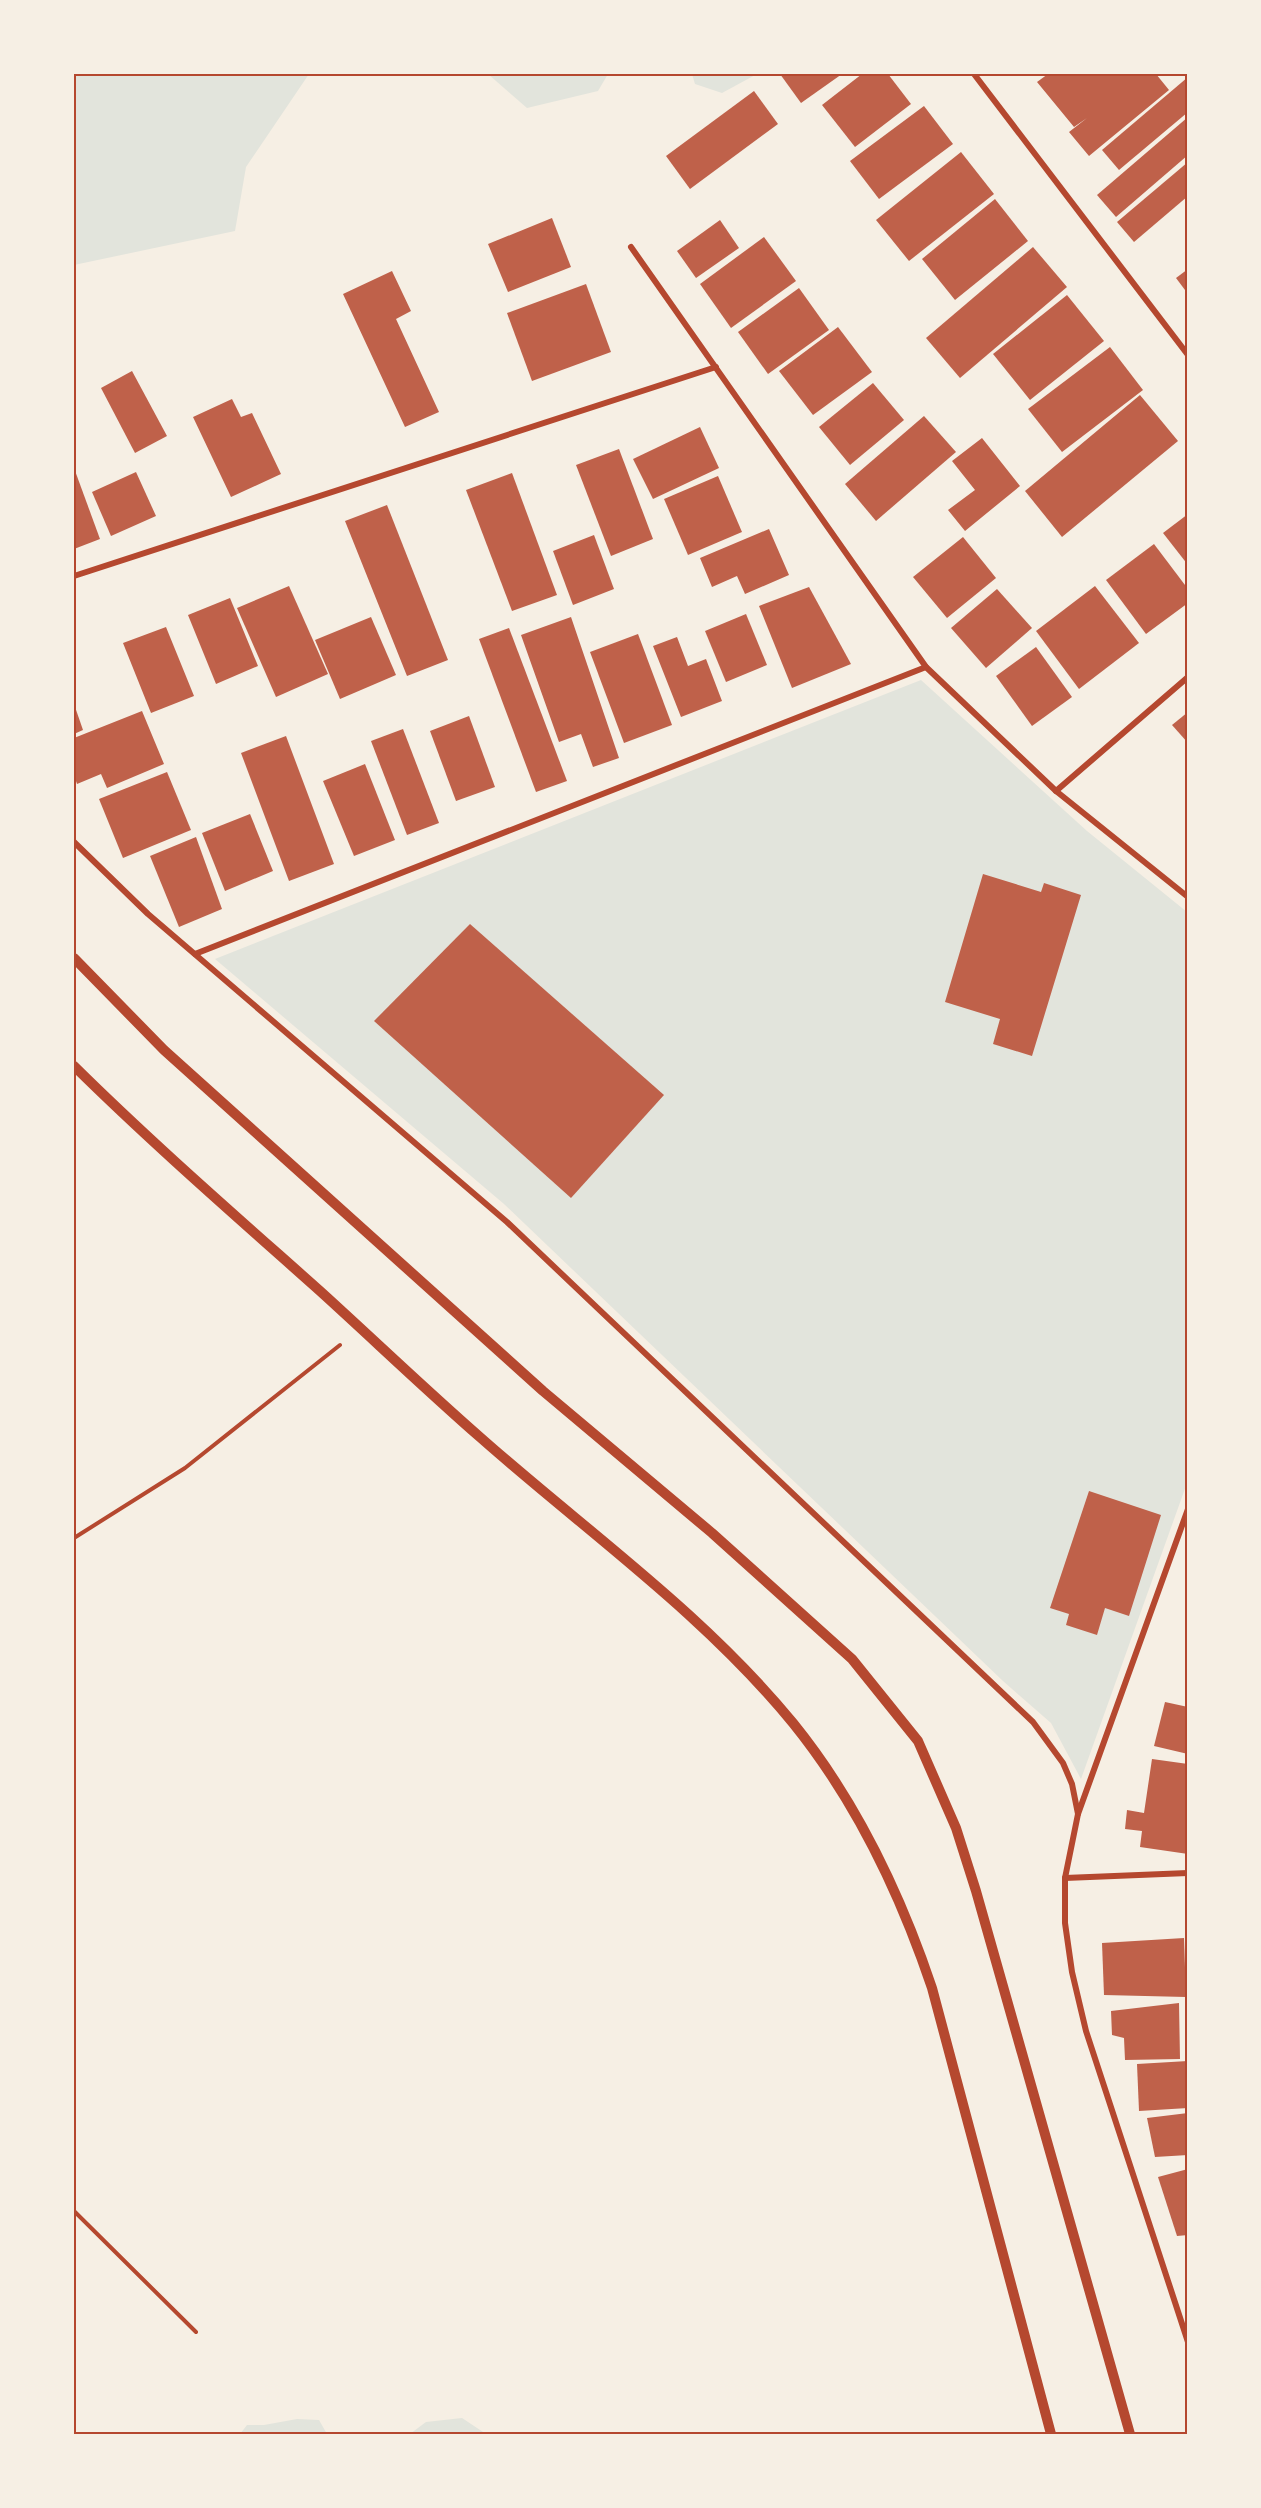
<svg xmlns="http://www.w3.org/2000/svg" width="1261" height="2508" viewBox="0 0 1261 2508" font-family="'PT Sans',sans-serif">
<rect width="100%" height="100%" fill="#f6efe4"/>
<g fill="#e2e4dc">
<polygon points="74,74 309,74 246,167 235,231 74,265"/>
<polygon points="488,74 608,74 598,91 527,108"/>
<polygon points="692,74 757,74 722,93 695,84"/>
<polygon points="921,680 1087,831 1187,912 1187,1483 1081,1779 1051,1723 1003,1681 504,1204 215,959"/>
<polygon points="462,2418 486,2434 410,2434 426,2422"/>
<polygon points="297,2419 319,2420 327,2434 240,2434 247,2425 264,2425"/>
</g>
<g fill="#bf614a">
<polygon points="780,74 842,74 801,103"/>
<polygon points="862,74 888,74 911,104 855,147 822,105"/>
<polygon points="1048,74 1156,74 1169,90 1089,156 1069,132 1087,118 1074,127 1037,82"/>
<polygon points="1188,77 1188,112 1119,170 1102,150"/>
<polygon points="754,91 778,124 690,189 666,156"/>
<polygon points="924,106 953,144 879,199 850,161"/>
<polygon points="1188,117 1188,155 1116,217 1097,195"/>
<polygon points="961,152 994,194 909,261 876,220"/>
<polygon points="1188,162 1188,196 1134,242 1117,222"/>
<polygon points="995,199 1028,241 955,300 922,259"/>
<polygon points="552,218 571,267 508,292 488,244"/>
<polygon points="720,220 739,248 696,278 677,251"/>
<polygon points="764,237 796,281 731,328 700,284"/>
<polygon points="1033,247 1067,287 960,378 926,338"/>
<polygon points="1188,269 1188,294 1176,278"/>
<polygon points="392,271 411,311 396,319 439,412 405,427 343,294"/>
<polygon points="586,284 611,352 532,381 507,313"/>
<polygon points="799,288 829,330 768,374 738,332"/>
<polygon points="1067,295 1104,341 1030,400 993,354"/>
<polygon points="838,327 872,372 813,415 779,371"/>
<polygon points="1110,347 1143,390 1062,452 1028,409"/>
<polygon points="132,371 167,436 135,453 101,388"/>
<polygon points="873,383 904,420 850,465 819,427"/>
<polygon points="1140,395 1178,441 1062,537 1025,491"/>
<polygon points="232,399 241,417 252,413 281,474 231,497 193,417"/>
<polygon points="924,416 956,452 876,521 845,484"/>
<polygon points="700,427 719,468 653,499 633,459"/>
<polygon points="982,438 1020,486 965,531 948,510 975,490 952,461"/>
<polygon points="619,449 653,539 611,556 576,465"/>
<polygon points="74,468 100,539 74,549"/>
<polygon points="136,472 156,516 111,536 92,492"/>
<polygon points="512,473 557,595 512,611 466,490"/>
<polygon points="718,476 742,532 688,555 664,499"/>
<polygon points="387,505 448,660 407,676 345,521"/>
<polygon points="1188,514 1188,565 1163,533"/>
<polygon points="769,529 789,575 745,594 737,576 712,587 700,558"/>
<polygon points="594,535 614,589 573,605 553,551"/>
<polygon points="963,537 996,578 947,618 913,577"/>
<polygon points="1154,544 1188,589 1188,603 1146,634 1106,580"/>
<polygon points="289,586 328,674 276,697 237,608"/>
<polygon points="1095,586 1139,643 1079,689 1036,631"/>
<polygon points="809,587 851,664 792,688 759,606"/>
<polygon points="997,589 1032,628 986,668 951,628"/>
<polygon points="230,598 258,666 216,684 188,615"/>
<polygon points="746,614 767,665 726,682 705,631"/>
<polygon points="371,617 396,675 340,699 315,640"/>
<polygon points="571,617 619,758 593,767 581,734 559,742 521,635"/>
<polygon points="166,627 194,696 151,713 123,643"/>
<polygon points="509,628 567,781 536,792 479,639"/>
<polygon points="638,634 672,725 624,743 590,652"/>
<polygon points="677,637 688,666 706,659 722,701 681,717 653,646"/>
<polygon points="1036,647 1072,697 1032,726 996,676"/>
<polygon points="74,704 83,730 74,734"/>
<polygon points="142,711 164,764 107,788 101,774 77,784 74,775 74,738"/>
<polygon points="1188,712 1188,743 1172,725"/>
<polygon points="469,716 495,787 456,801 430,731"/>
<polygon points="403,729 439,823 407,835 371,741"/>
<polygon points="286,736 334,864 289,881 241,753"/>
<polygon points="365,764 395,840 354,856 323,781"/>
<polygon points="167,772 191,830 123,858 99,799"/>
<polygon points="250,814 273,871 225,891 202,833"/>
<polygon points="196,837 222,909 179,927 150,856"/>
<polygon points="983,874 1041,892 1044,883 1081,895 1032,1056 993,1044 1000,1019 945,1002"/>
<polygon points="470,924 664,1095 571,1198 374,1021"/>
<polygon points="1089,1491 1161,1515 1129,1616 1105,1608 1097,1635 1066,1625 1069,1614 1050,1608"/>
<polygon points="1165,1702 1188,1707 1188,1754 1154,1746"/>
<polygon points="1152,1759 1188,1764 1188,1854 1140,1847 1142,1831 1125,1829 1127,1810 1144,1813"/>
<polygon points="1184,1938 1186,1997 1104,1995 1102,1943"/>
<polygon points="1179,2003 1180,2059 1125,2060 1124,2038 1112,2035 1111,2011"/>
<polygon points="1188,2061 1188,2108 1139,2111 1137,2064"/>
<polygon points="1188,2113 1188,2155 1155,2157 1147,2118"/>
<polygon points="1188,2169 1188,2235 1177,2236 1158,2177"/>
</g>
<g fill="none" stroke-linecap="round" stroke-linejoin="round">
<g stroke="#b5482f" stroke-width="4">
<polyline points="74,1538 185,1468 340,1345"/>
<polyline points="74,2211 196,2332"/>
</g>
<g stroke="#b5482f" stroke-width="6">
<polyline points="974,74 1188,355"/>
<polyline points="631,247 926,667 1056,791 1188,897"/>
<polyline points="74,576 716,367"/>
<polyline points="1056,791 1188,677"/>
<polyline points="74,842 148,914 507,1222 1033,1722 1063,1763 1072,1784 1078,1814 1065,1878 1065,1923 1072,1972 1086,2031 1188,2342"/>
<polyline points="195,954 926,667"/>
<polyline points="1078,1814 1188,1509"/>
<polyline points="1065,1878 1188,1873"/>
</g>
<g stroke="#b5482f" stroke-width="10">
<polyline points="74,958 164,1050 543,1391 712,1533 852,1659 918,1741 956,1828 976,1891 1130,2434"/>
<path d="M74,1066c79,78 163,151 246,225 54,49 106,99 161,147 105,93 222,175 312,285 64,79 107,170 139,265l119,446"/>
</g>
</g>
<rect width="1261" height="2508" fill="none" stroke="#f6efe4" stroke-width="150"/>
<rect x="75" y="75" width="1111" height="2358" fill="none" stroke="#b5482f" stroke-width="2"/>
</svg>
